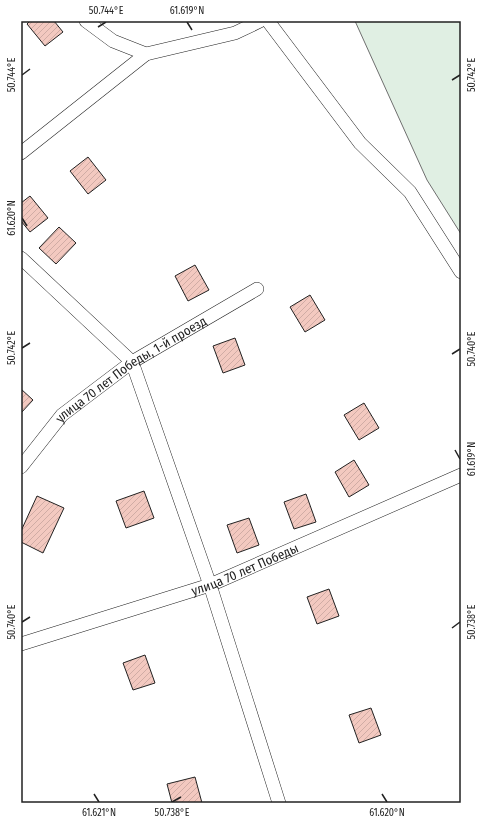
<svg xmlns="http://www.w3.org/2000/svg" width="482" height="824" viewBox="0 0 482 824" font-family="'Fira Sans Condensed',sans-serif">
<defs>
<pattern id="building-hatch" width="6" height="6" patternUnits="userSpaceOnUse"><rect width="6" height="6" fill="#f3c9c0"/><path d="M-1 1l2-2M0 6l6-6M5 7l2-2" fill="none" stroke="#d0aca5"/></pattern>
</defs>
<rect width="100%" height="100%" fill="#fff"/>
<polygon fill="#e0efe3" stroke="#6f6f6f" points="355,21 461,21 461,234 427,180"/>
<g fill="url(#building-hatch)" stroke="#222">
<polygon points="30,21 54,21 63,32 45,46 27,24"/>
<polygon points="88,157 106,180 88,194 70,171"/>
<polygon points="30,196 48,218 30,232 21,221 21,203"/>
<polygon points="59,227 76,243 56,264 39,248"/>
<polygon points="195,265 209,290 188,301 175,276"/>
<polygon points="310,295 325,320 305,332 290,307"/>
<polygon points="235,338 245,365 223,373 213,346"/>
<polygon points="21,389 33,400 21,413"/>
<polygon points="364,403 379,428 359,440 344,415"/>
<polygon points="354,460 369,485 349,497 335,472"/>
<polygon points="144,491 154,518 126,528 116,501"/>
<polygon points="306,494 316,522 294,529 284,502"/>
<polygon points="37,496 64,508 43,553 21,542 21,531"/>
<polygon points="249,518 259,545 237,553 227,525"/>
<polygon points="329,589 339,616 317,624 307,597"/>
<polygon points="145,655 155,683 133,690 123,663"/>
<polygon points="371,708 381,735 359,743 349,715"/>
<polygon points="195,777 202,803 172,803 167,784"/>
</g>
<g fill="none" stroke-linecap="round" stroke-linejoin="round">
<defs>
<g id="minor">
<polyline points="86,21 113,41 146,54"/>
<polyline points="268,21 360,143 410,192 461,272"/>
<polyline points="21,153 146,54 235,33 260,21"/>
<polyline points="21,258 132,362 210,585 279,803"/>
<path id="s1" d="M21,467l41,-52 70,-53 125,-73"/>
<path id="s2" d="M21,644l189,-59 251,-110"/>
</g>
</defs>
<use href="#minor" stroke="#222" stroke-width="14"/>
<use href="#minor" stroke="#fff" stroke-width="13"/>
</g>
<path fill="none" stroke="#222" stroke-width="1.5" d="M187,22l5,8M98,27l8,-5M22,75l8,-6M452,80l8,-5M22,218l5,8M22,348l8,-5M452,354l8,-5M455,450l5,9M22,622l8,-5M452,628l8,-6M94,794l5,8M382,794l5,8M172,802l9,-5"/>
<g text-anchor="middle" stroke-width="3" stroke-linejoin="round" paint-order="stroke">
<g font-size="13" fill="#222" stroke="#fff">
<text dy="5" stroke="none"><textPath href="#s1" startOffset="149">улица 70 лет Победы, 1-й проезд</textPath></text>
<text dy="5" stroke="none"><textPath href="#s2" startOffset="236">улица 70 лет Победы</textPath></text>
</g>
</g>
<rect width="482" height="824" fill="none" stroke="#ffffff" stroke-width="44"/>
<rect x="22" y="22" width="438" height="780" fill="none" stroke="#222" stroke-width="1.5"/>
<g font-size="10" text-anchor="middle" fill="#222">
<text x="106" y="14">50.744°E</text>
<text x="187" y="14">61.619°N</text>
<text transform="translate(11 75) rotate(-90)" y="4">50.744°E</text>
<text transform="translate(471 75) rotate(-90)" y="4">50.742°E</text>
<text transform="translate(11 218) rotate(-90)" y="4">61.620°N</text>
<text transform="translate(11 348) rotate(-90)" y="4">50.742°E</text>
<text transform="translate(471 349) rotate(-90)" y="4">50.740°E</text>
<text transform="translate(471 459) rotate(-90)" y="4">61.619°N</text>
<text transform="translate(11 622) rotate(-90)" y="4">50.740°E</text>
<text transform="translate(471 622) rotate(-90)" y="4">50.738°E</text>
<text x="99" y="816">61.621°N</text>
<text x="172" y="816">50.738°E</text>
<text x="387" y="816">61.620°N</text>
</g>
</svg>
